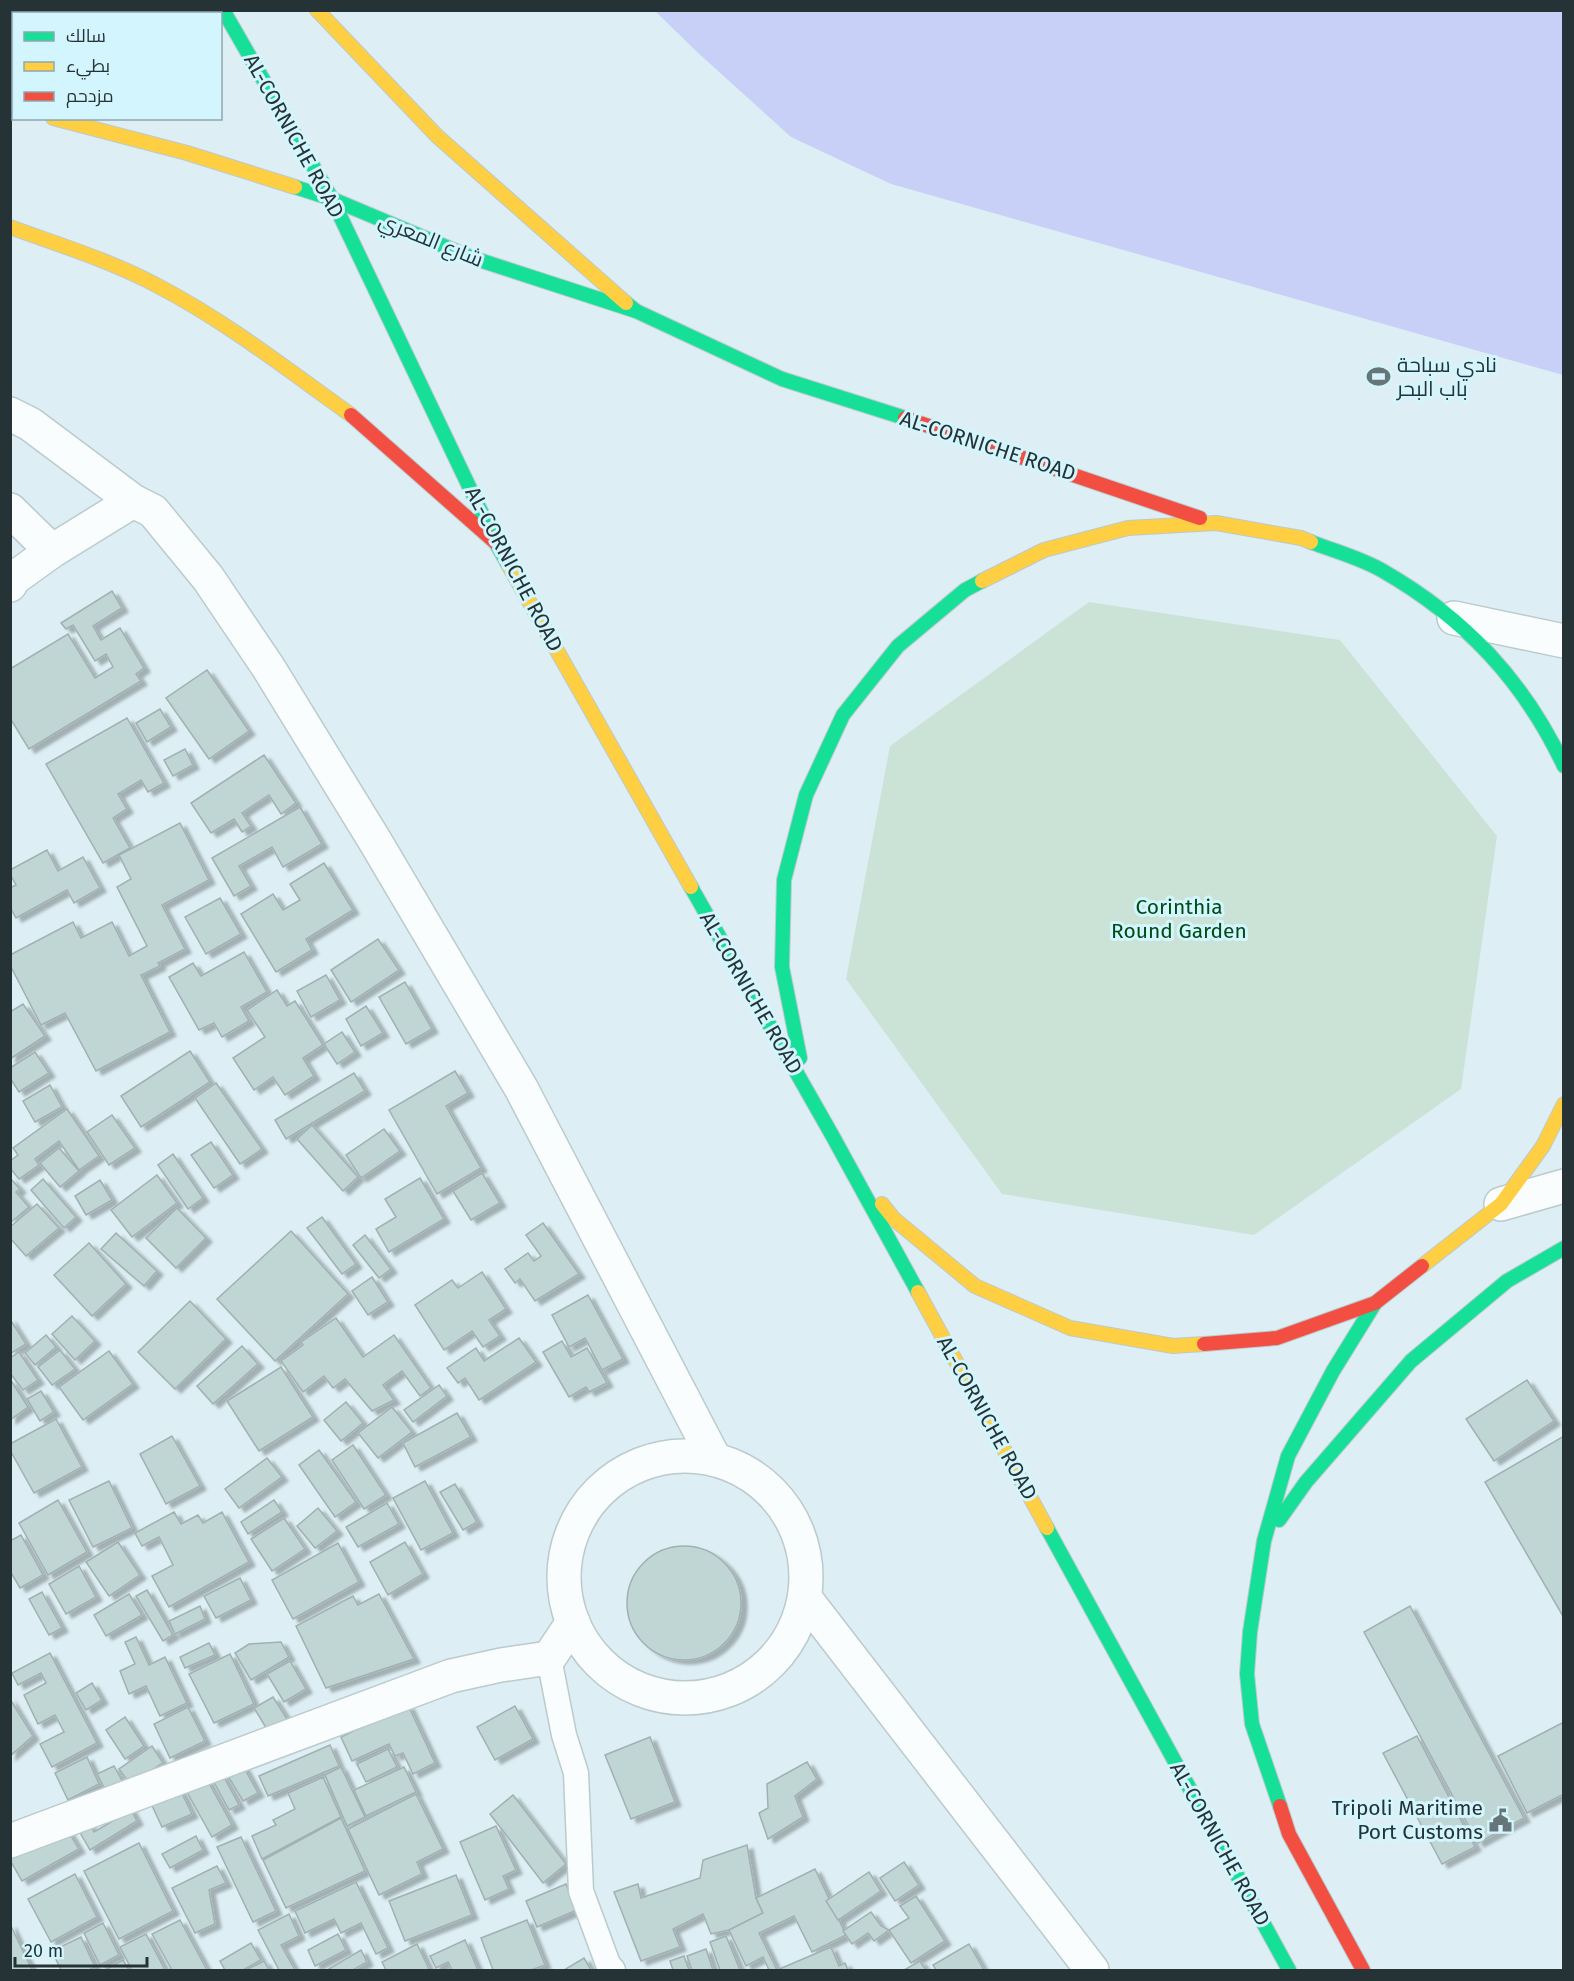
<svg xmlns="http://www.w3.org/2000/svg" width="1574" height="1981" viewBox="0 0 1574 1981" font-family="'Fira Sans',Cairo,sans-serif">
<defs>
<filter id="shadow"><feDropShadow dx="6" dy="4" stdDeviation="1.5" flood-color="#0004"/></filter>
</defs>
<rect width="100%" height="100%" fill="#ddeff4"/>
<polygon fill="#cbe3d6" points="1089,602 1340,640 1497,836 1461,1089 1254,1235 1002,1194 846,979 890,746"/>
<polygon fill="#c8d0f8" points="655,11 1563,11 1563,375 891,184 791,137 697,52"/>
<g fill="#bfd6d5" stroke="#a1b0b0" stroke-width="1.5" filter="url(#shadow)">
<polygon points="112,591 122,608 93,626 101,640 120,628 144,668 136,674 141,681 29,749 10,718 10,669 68,634 95,678 113,667 106,654 95,661 73,625 66,629 61,623"/>
<polygon points="207,670 249,731 209,759 166,698"/>
<polygon points="160,709 171,727 147,742 136,723"/>
<polygon points="127,718 164,783 148,792 141,780 118,794 127,809 113,818 130,848 103,863 46,764"/>
<polygon points="185,749 193,765 173,776 164,760"/>
<polygon points="264,755 296,803 281,814 269,795 242,813 251,826 242,832 234,819 211,833 191,803"/>
<polygon points="300,807 322,844 283,867 272,847 239,866 251,886 234,896 212,858"/>
<polygon points="180,823 209,880 162,905 185,949 158,963 160,966 141,975 170,1032 96,1071 65,1013 41,1025 10,965 10,955 73,922 81,938 112,922 129,956 147,946 117,887 131,879 119,855"/>
<polygon points="47,850 58,871 83,857 100,888 74,903 67,890 16,918 10,907 10,888 16,885 10,874 10,870"/>
<polygon points="324,863 353,910 306,939 312,950 276,972 241,914 273,894 283,910 300,900 290,884"/>
<polygon points="220,898 241,934 206,954 185,917"/>
<polygon points="378,939 399,970 351,1002 331,970"/>
<polygon points="244,952 267,992 241,1007 249,1021 222,1037 214,1023 199,1030 169,977 193,963 201,976"/>
<polygon points="326,975 340,1000 311,1017 297,991"/>
<polygon points="405,982 432,1029 406,1044 379,997"/>
<polygon points="277,990 287,1006 295,1001 323,1045 303,1058 314,1076 285,1095 273,1077 254,1090 233,1058 265,1037 247,1010"/>
<polygon points="23,1004 45,1036 10,1059 10,1012"/>
<polygon points="366,1006 383,1033 361,1046 346,1019"/>
<polygon points="342,1032 355,1052 337,1064 324,1044"/>
<polygon points="190,1051 210,1082 141,1127 121,1096"/>
<polygon points="35,1052 49,1073 19,1092 10,1078 10,1068"/>
<polygon points="455,1071 468,1093 446,1106 481,1168 437,1194 389,1110"/>
<polygon points="354,1073 365,1091 286,1139 275,1120"/>
<polygon points="216,1083 262,1149 240,1164 195,1098"/>
<polygon points="50,1085 62,1107 35,1122 23,1101"/>
<polygon points="67,1109 99,1156 79,1170 59,1141 35,1159 39,1165 19,1179 10,1168 10,1161 18,1155 13,1148"/>
<polygon points="112,1115 135,1148 109,1165 87,1132"/>
<polygon points="312,1125 358,1177 343,1191 297,1139"/>
<polygon points="384,1129 400,1151 361,1178 346,1155"/>
<polygon points="211,1142 233,1175 214,1188 191,1155"/>
<polygon points="59,1148 79,1171 60,1187 40,1163"/>
<polygon points="173,1154 203,1198 188,1209 158,1165"/>
<polygon points="482,1173 500,1203 471,1220 453,1191"/>
<polygon points="157,1175 177,1203 132,1237 111,1210"/>
<polygon points="10,1178 20,1189 16,1192 29,1207 10,1223"/>
<polygon points="420,1178 444,1219 389,1252 376,1229 396,1217 385,1199"/>
<polygon points="43,1179 76,1217 64,1228 31,1190"/>
<polygon points="100,1180 112,1200 86,1215 75,1196"/>
<polygon points="37,1204 59,1228 26,1256 10,1238 10,1227"/>
<polygon points="177,1208 206,1238 176,1268 146,1238"/>
<polygon points="322,1217 356,1264 342,1274 307,1228"/>
<polygon points="543,1223 579,1274 535,1301 520,1279 515,1283 505,1269 528,1253 534,1261 541,1256 526,1235"/>
<polygon points="291,1231 348,1294 275,1361 217,1299"/>
<polygon points="116,1233 157,1271 144,1286 101,1249"/>
<polygon points="365,1235 391,1269 379,1278 353,1245"/>
<polygon points="89,1243 126,1284 92,1316 54,1275"/>
<polygon points="482,1272 506,1309 489,1320 500,1336 483,1347 472,1331 444,1350 415,1305 452,1280 458,1288"/>
<polygon points="372,1277 388,1302 368,1315 352,1291"/>
<polygon points="588,1295 623,1359 602,1370 585,1338 569,1347 552,1315"/>
<polygon points="190,1301 226,1339 175,1389 138,1352"/>
<polygon points="72,1316 95,1341 75,1360 52,1334"/>
<polygon points="336,1318 363,1357 394,1335 431,1388 420,1396 402,1371 383,1385 394,1400 372,1411 345,1379 333,1388 324,1376 303,1392 281,1361 303,1345 301,1342"/>
<polygon points="10,1319 26,1344 10,1354"/>
<polygon points="46,1335 56,1347 35,1365 25,1353"/>
<polygon points="519,1338 536,1362 479,1400 465,1378 458,1383 447,1368 476,1348 484,1361"/>
<polygon points="562,1341 571,1357 587,1348 607,1383 589,1392 586,1387 569,1397 543,1352"/>
<polygon points="242,1346 258,1364 213,1404 197,1386"/>
<polygon points="60,1350 75,1369 52,1385 38,1367"/>
<polygon points="109,1351 133,1384 83,1420 59,1387"/>
<polygon points="19,1352 38,1380 23,1390 10,1373 10,1358"/>
<polygon points="281,1367 313,1417 259,1451 227,1401"/>
<polygon points="10,1379 28,1407 10,1420"/>
<polygon points="1527,1380 1554,1421 1494,1461 1466,1419"/>
<polygon points="439,1385 447,1396 413,1422 404,1410"/>
<polygon points="41,1391 54,1412 40,1421 27,1399"/>
<polygon points="346,1402 363,1423 341,1441 324,1420"/>
<polygon points="392,1407 412,1432 378,1458 358,1433"/>
<polygon points="457,1413 471,1437 415,1467 403,1443"/>
<polygon points="56,1419 82,1467 34,1493 10,1450 10,1444"/>
<polygon points="172,1436 200,1486 166,1504 140,1454"/>
<polygon points="1564,1436 1564,1618 1485,1482"/>
<polygon points="353,1445 386,1495 364,1509 332,1460"/>
<polygon points="319,1450 356,1502 335,1517 299,1465"/>
<polygon points="267,1458 282,1477 239,1508 225,1489"/>
<polygon points="109,1481 132,1528 93,1547 69,1500"/>
<polygon points="425,1481 453,1533 421,1550 393,1498"/>
<polygon points="455,1484 477,1522 463,1530 440,1492"/>
<polygon points="58,1500 87,1552 48,1575 19,1523"/>
<polygon points="274,1500 282,1512 248,1534 241,1522"/>
<polygon points="387,1503 399,1524 358,1547 346,1527"/>
<polygon points="318,1508 337,1531 315,1548 297,1526"/>
<polygon points="174,1512 181,1524 198,1515 203,1523 222,1512 249,1562 169,1607 152,1576 173,1565 159,1537 142,1546 135,1533"/>
<polygon points="284,1518 305,1549 272,1571 251,1539"/>
<polygon points="21,1535 43,1575 20,1588 10,1571 10,1541"/>
<polygon points="118,1542 140,1575 109,1596 86,1562"/>
<polygon points="405,1542 423,1574 388,1595 370,1562"/>
<polygon points="338,1543 359,1582 293,1619 272,1580"/>
<circle cx="684" cy="1603" r="57"/>
<polygon points="79,1566 96,1597 66,1614 49,1584"/>
<polygon points="240,1578 251,1600 216,1618 204,1596"/>
<polygon points="147,1590 173,1635 163,1641 136,1596"/>
<polygon points="42,1592 62,1628 49,1635 29,1599"/>
<polygon points="129,1594 142,1615 106,1636 94,1615"/>
<polygon points="379,1594 414,1659 326,1688 296,1626 353,1596 358,1605"/>
<polygon points="200,1606 205,1619 175,1634 169,1621"/>
<polygon points="1410,1606 1524,1818 1478,1843 1364,1632"/>
<polygon points="136,1637 149,1665 165,1657 187,1703 160,1716 146,1686 129,1694 120,1671 135,1664 125,1642"/>
<polygon points="281,1642 289,1657 251,1680 235,1653 249,1644"/>
<polygon points="209,1643 215,1655 185,1668 180,1657"/>
<polygon points="50,1653 97,1743 52,1767 40,1744 64,1732 55,1715 38,1724 24,1695 46,1683 41,1673 18,1685 12,1673"/>
<polygon points="230,1654 254,1704 214,1723 189,1674"/>
<polygon points="290,1661 306,1689 284,1702 267,1674"/>
<polygon points="92,1683 102,1700 86,1710 76,1693"/>
<polygon points="273,1697 287,1719 268,1731 254,1708"/>
<polygon points="10,1699 33,1736 10,1756"/>
<polygon points="408,1705 435,1763 413,1774 403,1753 395,1756 389,1744 352,1761 341,1737"/>
<polygon points="515,1706 533,1739 495,1760 477,1727"/>
<polygon points="188,1707 205,1741 170,1758 154,1724"/>
<polygon points="125,1717 144,1746 125,1759 106,1730"/>
<polygon points="1564,1722 1564,1794 1527,1813 1498,1756"/>
<polygon points="1417,1736 1475,1847 1442,1864 1383,1753"/>
<polygon points="650,1737 675,1802 631,1819 605,1755"/>
<polygon points="330,1745 339,1766 268,1796 259,1776"/>
<polygon points="152,1746 163,1763 130,1784 119,1769"/>
<polygon points="388,1749 397,1767 366,1782 357,1764"/>
<polygon points="87,1757 99,1784 68,1800 55,1773"/>
<polygon points="241,1762 258,1793 243,1801 225,1771"/>
<polygon points="807,1762 817,1779 795,1796 803,1817 768,1839 759,1813 768,1808 767,1784"/>
<polygon points="114,1766 125,1786 108,1795 97,1774"/>
<polygon points="218,1766 239,1805 229,1810 208,1771"/>
<polygon points="341,1767 365,1817 347,1826 325,1775"/>
<polygon points="404,1767 416,1792 366,1816 354,1790"/>
<polygon points="172,1773 192,1814 162,1827 143,1786"/>
<polygon points="204,1774 232,1825 212,1837 183,1785"/>
<polygon points="323,1777 341,1817 262,1859 252,1836 276,1825 273,1820 295,1809 288,1793"/>
<polygon points="122,1794 137,1821 90,1850 70,1815 81,1809 94,1832 118,1818"/>
<polygon points="416,1794 443,1849 417,1862 422,1874 379,1895 348,1829"/>
<polygon points="513,1795 566,1864 543,1883 490,1814"/>
<polygon points="341,1818 365,1871 286,1908 263,1860"/>
<polygon points="62,1821 79,1849 22,1881 10,1860 10,1838"/>
<polygon points="496,1826 516,1870 503,1876 509,1889 485,1900 460,1842"/>
<polygon points="196,1836 203,1850 170,1868 162,1854"/>
<polygon points="241,1837 276,1911 253,1922 217,1847"/>
<polygon points="139,1843 173,1911 119,1939 84,1871"/>
<polygon points="747,1845 756,1898 763,1913 729,1930 711,1934 703,1914 673,1929 680,1947 641,1961 614,1892 638,1884 641,1898 700,1878 703,1860"/>
<polygon points="904,1862 919,1885 895,1901 880,1878"/>
<polygon points="217,1866 226,1883 209,1890 215,1924 195,1933 172,1888"/>
<polygon points="815,1869 846,1935 812,1952 794,1916 759,1933 777,1970 769,1970 763,1957 746,1966 729,1930 763,1913 756,1898"/>
<polygon points="869,1872 881,1891 838,1920 826,1901"/>
<polygon points="75,1874 97,1917 51,1942 28,1899"/>
<polygon points="456,1875 472,1915 405,1941 389,1901"/>
<polygon points="356,1882 388,1948 376,1954 361,1923 341,1933 334,1919 305,1933 295,1911"/>
<polygon points="566,1884 577,1910 537,1927 526,1901"/>
<polygon points="916,1896 945,1941 911,1963 889,1930 909,1918 900,1906"/>
<polygon points="871,1912 881,1926 889,1930 874,1941 868,1933 852,1944 843,1931"/>
<polygon points="289,1914 299,1936 281,1945 295,1970 279,1970 258,1930"/>
<polygon points="180,1920 207,1970 172,1970 152,1934"/>
<polygon points="527,1920 545,1965 531,1970 493,1970 481,1938"/>
<polygon points="103,1923 119,1955 100,1965 84,1933"/>
<polygon points="10,1924 32,1970 10,1970"/>
<polygon points="146,1934 165,1970 132,1970 120,1947"/>
<polygon points="338,1934 346,1950 315,1966 308,1950"/>
<polygon points="726,1936 740,1970 720,1970 710,1942"/>
<polygon points="81,1937 95,1967 89,1970 61,1970 52,1951"/>
<polygon points="465,1940 478,1970 452,1970 448,1962 436,1968 430,1956"/>
<polygon points="251,1943 261,1960 243,1970 225,1970 220,1961"/>
<polygon points="417,1944 429,1969 426,1970 386,1970 382,1962"/>
<polygon points="969,1944 984,1970 936,1970 933,1965"/>
<polygon points="831,1947 839,1966 845,1963 848,1970 777,1970"/>
<polygon points="706,1949 713,1970 692,1970 687,1956"/>
<polygon points="361,1950 367,1962 353,1970 327,1970"/>
<polygon points="684,1956 689,1970 673,1970 670,1961"/>
<polygon points="584,1958 591,1970 564,1970"/>
<polygon points="123,1960 129,1970 105,1970"/>
<polygon points="264,1961 269,1970 246,1970"/>
<polygon points="920,1961 926,1970 904,1970"/>
</g>
<g fill="none" stroke-linecap="round" stroke-linejoin="round">
<defs>
<polyline id="lane" points="549,1658 564,1735 576,1773 581,1891 608,1964 613,1970"/>
<g id="street">
<polyline points="10,414 30,424 133,501 153,511 208,578 268,667 375,841 521,1088 714,1458"/>
<polyline points="10,510 52,551"/>
<polyline points="10,585 13,579 52,551 133,501"/>
<polyline points="1454,618 1564,641"/>
<polyline points="1501,1204 1564,1186"/>
<circle cx="685" cy="1577" r="121"/>
<polyline points="805,1598 1092,1970"/>
<polyline points="10,1841 451,1676 501,1665 549,1658 573,1622"/>
</g>
<g id="fast">
<polyline points="223,10 332,199 496,543 509,566"/>
<polyline points="10,111 14,111"/>
<polyline points="295,187 332,199 470,257 636,311"/>
<polyline points="626,303 636,311 782,379 905,418"/>
<path d="M1311,542c23,9 50,16 72,29 82,47 141,110 181,195"/>
<polyline points="691,887 832,1135 918,1292"/>
<polyline points="800,1058 782,967 784,880 806,795 843,715 898,646 965,590 982,581"/>
<polyline points="1279,1520 1306,1482 1411,1361 1507,1281 1564,1248"/>
<polyline points="1047,1528 1289,1970"/>
<polyline points="1280,1806 1252,1724 1247,1674 1250,1632 1264,1541 1288,1456 1333,1371 1375,1303"/>
</g>
<g id="slow">
<polyline points="317,10 437,136 626,303"/>
<polyline points="53,118 187,153 295,187"/>
<path d="M10,227c49,18 102,34 148,59 69,36 130,84 193,129"/>
<polyline points="509,566 691,887"/>
<polyline points="982,581 1044,550 1128,528 1216,523 1301,538 1311,542"/>
<polyline points="882,1204 894,1219 975,1286 1070,1328 1173,1346 1204,1344"/>
<polyline points="1422,1266 1501,1204 1543,1146 1564,1104"/>
<polyline points="918,1292 1047,1528"/>
</g>
<g id="jam">
<polyline points="351,415 496,543"/>
<polyline points="905,418 1200,518"/>
<polyline points="1204,1344 1277,1338 1375,1303 1422,1266"/>
<polyline points="1280,1806 1289,1834 1363,1970"/>
</g>
</defs>
<use href="#lane" stroke="#bbcacd" stroke-width="27"/>
<use href="#street" stroke="#bbcacd" stroke-width="36"/>
<use href="#fast" stroke="#bbcacd" stroke-width="16"/>
<use href="#slow" stroke="#bbcacd" stroke-width="16"/>
<use href="#jam" stroke="#bbcacd" stroke-width="16"/>
<use href="#lane" stroke="#fafdfd" stroke-width="24"/>
<use href="#street" stroke="#fafdfd" stroke-width="33"/>
<use href="#fast" stroke="#16e098" stroke-width="14"/>
<use href="#slow" stroke="#ffcf43" stroke-width="14"/>
<use href="#jam" stroke="#f24e42" stroke-width="14"/>
</g>
<defs>
<symbol id="stadium-bare" viewBox="-9 -9 18 18"><path d="M0-5a6.5 5 0 1 0 0 10a6.5 5 0 1 0 0-10ZM-3.5-1.8h7v3.6h-7Z" fill="#667578" stroke="#d3f5fe" stroke-width="2.5" paint-order="stroke"/></symbol>
<symbol id="civic-bare" viewBox="-9 -9 18 18"><path d="M-.6-6.5H3V-4.5H.6V-3L4-1V1h2V6H-6V1h2V-1L-.6-3ZM-1.2 2.5V6h2.4V2.5Z" fill="#667578" stroke="#d3f5fe" stroke-width="2.5" paint-order="stroke"/></symbol>
</defs>
<g fill-rule="evenodd">
<use href="#stadium-bare" x="1362" y="360" width="33" height="33"/>
<use href="#civic-bare" x="1484" y="1804" width="33" height="33"/>
</g>
<g text-anchor="middle" stroke-width="6" stroke-linejoin="round" paint-order="stroke">
<g font-size="21" fill="#263336" stroke="#d3f5fe">
<text transform="translate(294 136) rotate(61)" y="7">AL-CORNICHE ROAD</text>
<text transform="translate(431 240) rotate(22)" y="7">شارع المعري</text>
<text transform="translate(988 446) rotate(18)" y="7">AL-CORNICHE ROAD</text>
<text transform="translate(514 569) rotate(62)" y="7">AL-CORNICHE ROAD</text>
<text transform="translate(751 993) rotate(60)" y="7">AL-CORNICHE ROAD</text>
<text transform="translate(987 1418) rotate(61)" y="7">AL-CORNICHE ROAD</text>
<text transform="translate(1220 1844) rotate(61)" y="7">AL-CORNICHE ROAD</text>
</g>
<g font-size="21" fill="#263336" stroke="#d3f5fe" text-anchor="start">
<text x="1397" y="372">نادي سباحة<tspan x="1397" dy="24">باب البحر</tspan></text>
<text x="1483" y="1815" text-anchor="end">Tripoli Maritime<tspan x="1483" dy="24">Port Customs</tspan></text>
</g>
<g font-size="21" fill="#014b15" stroke="#d3f5fe">
<text x="1179" y="914">Corinthia<tspan x="1179" dy="24">Round Garden</tspan></text>
</g>
</g>
<rect width="1574" height="1981" fill="none" stroke="#263336" stroke-width="24"/>
<rect x="12" y="12" width="210" height="108" fill="#d3f5fe" stroke="#8ea7ae" stroke-width="1.5"/>
<rect x="24" y="32" width="30" height="9" fill="#16e098" stroke="#8ea7ae" stroke-width="1.5"/>
<text x="66" y="42" font-size="18" fill="#263336">سالك</text>
<rect x="24" y="62" width="30" height="9" fill="#ffcf43" stroke="#8ea7ae" stroke-width="1.5"/>
<text x="66" y="72" font-size="18" fill="#263336">بطيء</text>
<rect x="24" y="92" width="30" height="9" fill="#f24e42" stroke="#8ea7ae" stroke-width="1.5"/>
<text x="66" y="102" font-size="18" fill="#263336">مزدحم</text>
<path d="M15 1957v9h132v-9" fill="none" stroke="#263336" stroke-width="3"/>
<text x="24" y="1957" font-size="18" fill="#263336" stroke="#d3f5fe" stroke-width="4.5" paint-order="stroke">20 m</text>
</svg>
